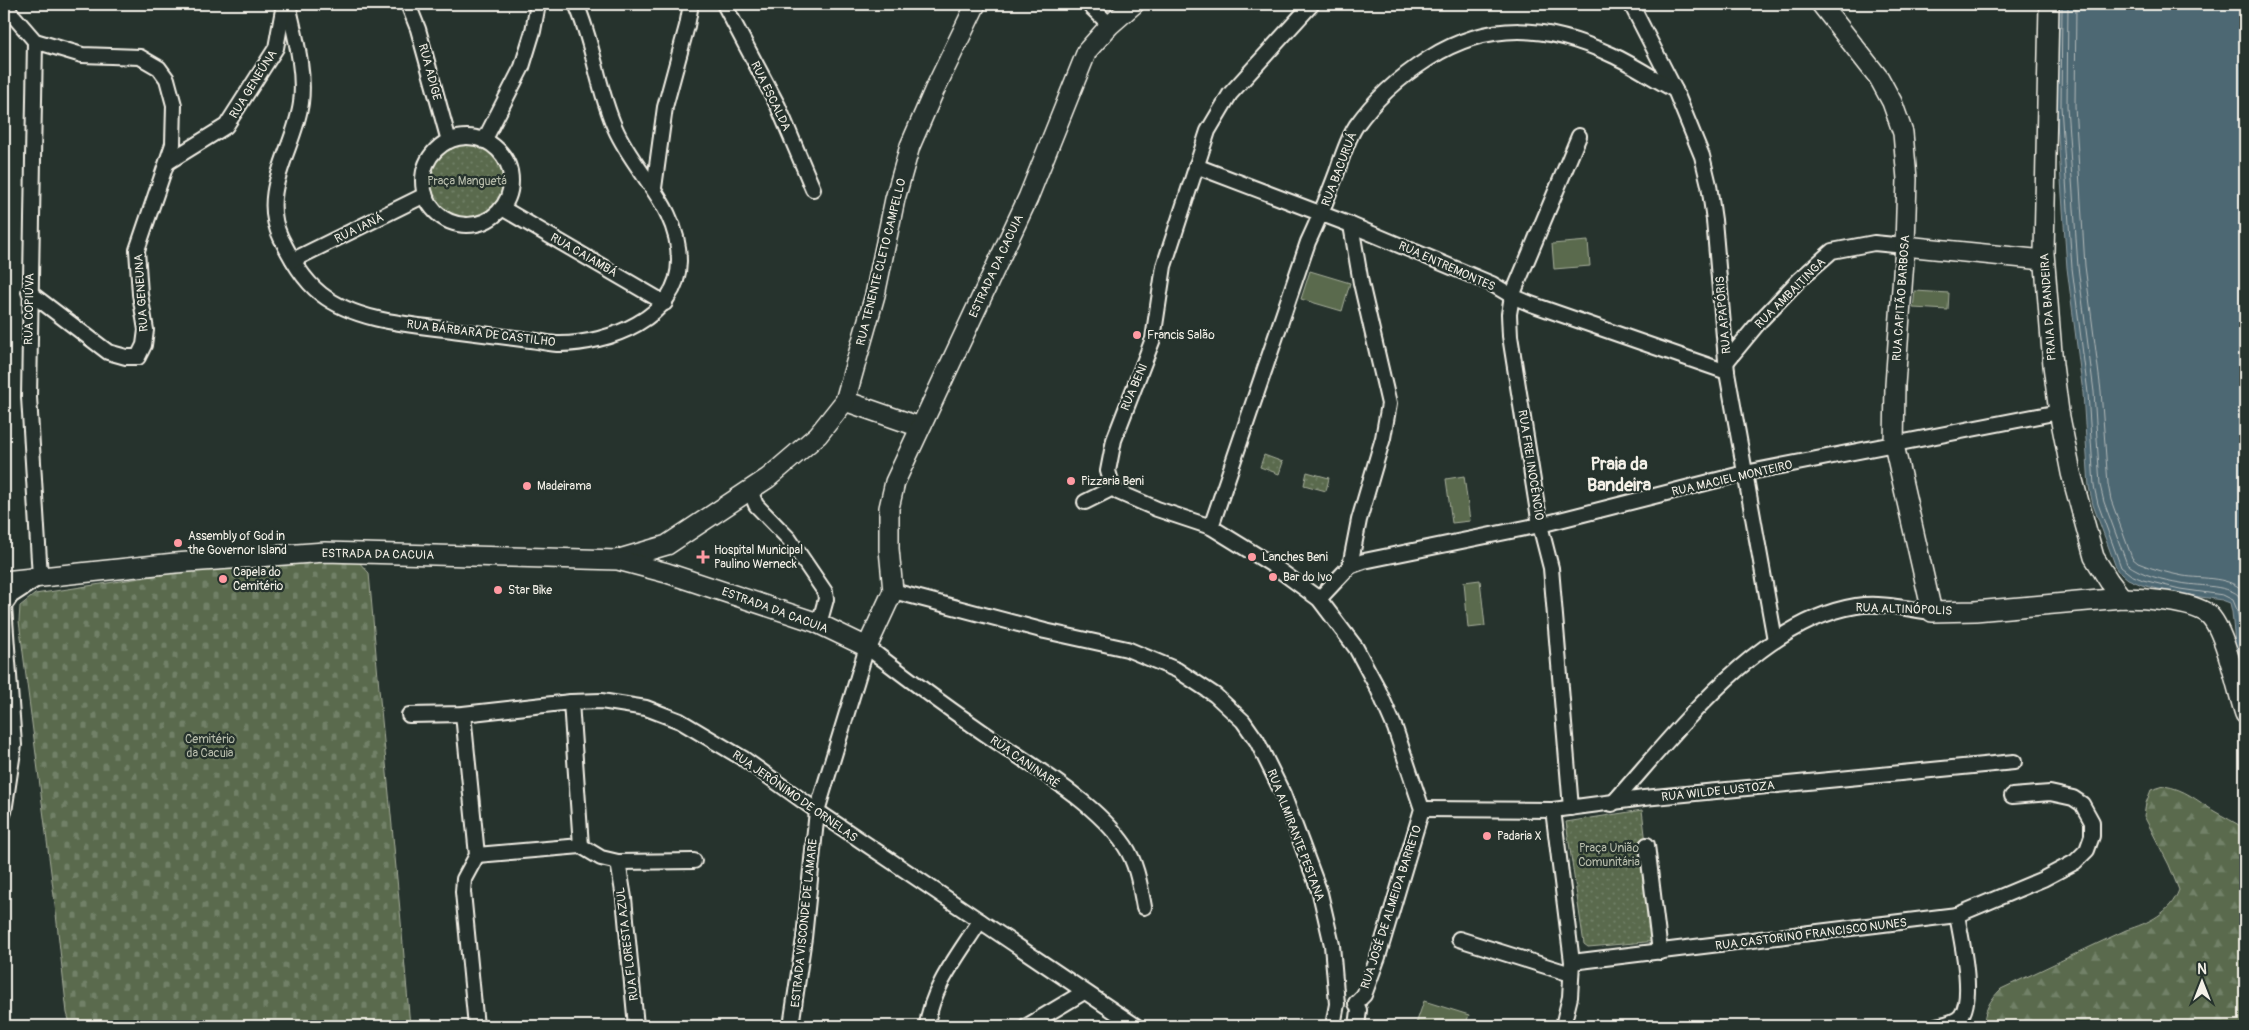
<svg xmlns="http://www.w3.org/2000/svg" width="2249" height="1030" viewBox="0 0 2249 1030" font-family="Pangolin,sans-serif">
<defs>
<pattern id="forest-firs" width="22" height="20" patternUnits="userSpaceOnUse" patternTransform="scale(1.25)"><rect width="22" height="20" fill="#5a6b4e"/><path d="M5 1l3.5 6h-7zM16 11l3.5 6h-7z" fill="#728168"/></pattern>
<pattern id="cemetery-stones" width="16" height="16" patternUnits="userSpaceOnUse" patternTransform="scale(1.25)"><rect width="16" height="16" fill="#5a6b4e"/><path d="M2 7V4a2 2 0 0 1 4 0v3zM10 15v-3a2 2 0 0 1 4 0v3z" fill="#728168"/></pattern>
<pattern id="park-dots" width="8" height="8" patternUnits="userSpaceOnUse" patternTransform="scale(1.25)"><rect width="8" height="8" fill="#5a6b4e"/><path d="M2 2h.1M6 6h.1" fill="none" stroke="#728168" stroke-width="1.8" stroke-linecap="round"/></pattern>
</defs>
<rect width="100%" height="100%" fill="#26332d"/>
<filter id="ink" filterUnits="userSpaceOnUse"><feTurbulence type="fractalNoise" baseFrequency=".02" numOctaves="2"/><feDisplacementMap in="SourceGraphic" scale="10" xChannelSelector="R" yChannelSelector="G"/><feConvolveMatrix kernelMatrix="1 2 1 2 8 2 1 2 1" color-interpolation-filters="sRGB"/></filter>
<g filter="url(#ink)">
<g fill="#5a6b4e" stroke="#a7ae9b">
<polygon points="1588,241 1590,266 1554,269 1552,244"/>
<polygon points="1310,271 1350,283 1342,311 1301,299"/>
<polygon points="1915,291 1949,293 1948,310 1913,308"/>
<polygon points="1464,476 1470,521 1452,523 1446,479"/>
<polygon points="1480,580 1485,626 1468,628 1464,582"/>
<polygon points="1424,1001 1469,1015 1465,1026 1422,1026 1416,1024"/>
</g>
<path fill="url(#forest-firs)" stroke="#a7ae9b" d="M2164,786c21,3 32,14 50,25 10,6 21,11 31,18v197h-261c0,-16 6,-26 17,-37l125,-59c23,-7 44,-17 53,-40l-10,-25 -25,-49 2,-13 5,-13z"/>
<path fill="url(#cemetery-stones)" stroke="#a7ae9b" d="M326,555l29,3 14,15c12,151 29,302 41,453h-339l-4,-13 -13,-117 -35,-275 1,-15 15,-12 132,-20z"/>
<g fill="url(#park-dots)" stroke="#a7ae9b">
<circle cx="467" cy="182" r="40"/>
<polygon points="1264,455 1283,462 1279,474 1260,467"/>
<polygon points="1307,472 1329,478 1326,491 1304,485"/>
<polygon points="1642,810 1658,941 1588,947 1584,944 1566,822"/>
</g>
<polygon fill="#4e6773" stroke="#909ea2" points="2057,4 2245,4 2245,688 2236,654 2232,612 2230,603 2222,600 2179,594 2142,585 2128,579 2117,570 2093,505 2089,487 2083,393 2067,268 2056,106"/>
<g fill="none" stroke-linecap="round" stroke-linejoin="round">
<g stroke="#b2bab9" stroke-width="1">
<path d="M2062,4l-1,102 11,162 16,125 6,93 4,18 23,63 10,8 12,5 37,9 43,6 10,5c10,20 6,47 12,69"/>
<path d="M2068,4l-1,102 11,161 16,125 6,93 4,17 23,62c15,11 35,16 54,19 14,3 46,2 57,12 7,8 6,24 7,34"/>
<path d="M2076,4l-1,102 10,160 16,125 7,93 3,16 21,58 6,5c14,6 30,10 45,13 19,3 49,0 62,17"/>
</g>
<defs>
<g id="street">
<path d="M288,4c7,32 17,66 13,99 -6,45 -43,88 -20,135 10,20 22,42 40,56 37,29 95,31 139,37 24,3 47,6 70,9 10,1 20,4 30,4 47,0 119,-26 119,-83 0,-55 -44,-87 -64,-133 -18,-40 -21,-84 -39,-124"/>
<polyline points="408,4 418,29 449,141"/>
<polyline points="724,4 778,106 813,189"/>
<polyline points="1088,4 1110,25"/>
<polyline points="1312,4 1230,94 1208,131 1164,266 1153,339 1114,440 1108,471 1113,488 1118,492 1157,509 1211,527 1271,564 1319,599 1356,648 1378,689 1395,728 1422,809 1378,957 1364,995 1356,1003"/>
<polyline points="1631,4 1675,90 1702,156 1709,185 1714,220 1727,372 1775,640"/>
<polyline points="4,5 35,41 82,55 140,57 159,68 167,79 174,105 173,144 137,250 140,294 146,330 144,345 138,357 126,357 108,352 29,292"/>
<circle cx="467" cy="181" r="44"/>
<polyline points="484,141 522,67 533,31 538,4"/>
<polyline points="168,162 226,126 276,48 284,4"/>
<polyline points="1196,166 1351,225 1492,284 1512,296 1531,304 1727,372"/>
<polyline points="654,188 665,107 687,26 691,4"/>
<polyline points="502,208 665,303"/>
<polyline points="293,260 425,195"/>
<polyline points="1727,361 1760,321 1799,280 1832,251 1874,243 1905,246"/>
<polyline points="750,490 756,505 789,539 825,592 826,599 819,624"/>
<polyline points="1085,502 1113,488"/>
<path d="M1211,527l97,-285c11,-23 20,-46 29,-70 5,-15 10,-32 19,-46 19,-27 44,-49 72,-67 61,-39 120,-34 184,-4 22,10 42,24 63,35"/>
<polyline points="1350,566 1364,561 1540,525 1745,473 2059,412"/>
<polyline points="893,591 1045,631 1127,649 1177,670 1215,695 1243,721 1257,741 1283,794 1320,893 1332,945 1337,1004 1333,1026"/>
<polyline points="1319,599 1350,566 1359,520 1383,438 1389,404 1361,283 1351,225"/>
<polyline points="571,702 581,846"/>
<polyline points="463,714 477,855 464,879 463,892 476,1026"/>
<polyline points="409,715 463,714 571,702 601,701 646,708 680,721 744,759 817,811 1136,1026"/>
<path d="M1612,804c64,-71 146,-182 244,-198 24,-4 52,3 76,6"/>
<polyline points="1571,808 1551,568 1540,525 1510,336 1509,314 1512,296 1579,136"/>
<polyline points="1422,809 1553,810 1644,798 2014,762"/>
<polyline points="1553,810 1572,962 1570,997 1563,1026"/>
<polyline points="4,812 14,745 4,606 11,596 40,577 29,397 35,41"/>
<polyline points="1647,845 1660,952"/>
<polyline points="477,855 581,846 601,858 618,862 694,861"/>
<polyline points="618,862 624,898 636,1026"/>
<polyline points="1459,939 1571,974"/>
<polyline points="1572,962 1957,915 2043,879 2075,862 2087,850 2092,836 2092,822 2082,804 2073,798 2050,793 2012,796"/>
<polyline points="1356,1003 1359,1010 1357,1026"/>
<path d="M791,1026l13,-88 13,-127 50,-164c35,27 71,54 107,79 47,34 119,72 151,120 12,18 15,40 19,61"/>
<path d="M927,1026c4,-38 33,-73 53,-105"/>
<polyline points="1027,1026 1084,992"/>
<path d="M1936,1026c9,-2 19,-3 25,-10 14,-19 0,-78 -4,-101"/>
</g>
<g id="secondary">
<path d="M1821,4l58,74 13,24 11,31 4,46 -2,67 -10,139 -1,60 38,167 43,-1 147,-13c21,0 69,3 86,16 17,14 29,77 37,100"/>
<polyline points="2049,4 2044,253 2053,365 2059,412 2071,473 2094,557 2109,581 2122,598"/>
<polyline points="1905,246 2044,260"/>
<polyline points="845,401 920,427"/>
<polyline points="619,559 667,545 768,478 818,435 845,401 875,295 895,199 910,146 934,91 976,4"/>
<polyline points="4,581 175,563 325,552 618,560 667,573 815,622 867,647 893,591 889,549 889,508 895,482 1028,198 1087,51 1110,25 1134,4"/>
</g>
</defs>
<use href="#street" stroke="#f4f1e8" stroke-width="18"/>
<use href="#secondary" stroke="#f4f1e8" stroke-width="22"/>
<use href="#street" stroke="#26332d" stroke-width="14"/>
<use href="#secondary" stroke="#26332d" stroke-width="19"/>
</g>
</g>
<g fill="#ff9aa2" stroke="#26332d" stroke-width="2">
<circle cx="1137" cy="335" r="5"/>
<circle cx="1071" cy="481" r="5"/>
<circle cx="527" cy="486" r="5"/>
<circle cx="178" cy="543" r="5"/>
<path d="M700.5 549.5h5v5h5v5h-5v5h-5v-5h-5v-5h5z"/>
<circle cx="1252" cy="557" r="5"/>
<circle cx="1273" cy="577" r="5"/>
<circle cx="223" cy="579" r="5"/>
<circle cx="498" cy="590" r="5"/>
<circle cx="1487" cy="836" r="5"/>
</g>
<g text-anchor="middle" stroke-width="4.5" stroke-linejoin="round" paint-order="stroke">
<g font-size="12" fill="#f4f1e8" stroke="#26332d">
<text transform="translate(430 72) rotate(75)" y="4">RUA ADIGE</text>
<text transform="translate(253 84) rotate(-58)" y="4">RUA GENEÚNA</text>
<text transform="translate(771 96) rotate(64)" y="4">RUA ESCALDA</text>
<text transform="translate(1339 169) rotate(-69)" y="4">RUA BACURUÁ</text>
<text transform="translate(359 228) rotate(-26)" y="4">RUA IANÁ</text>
<text transform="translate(584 255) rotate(30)" y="4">RUA CAIAMBÁ</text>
<text transform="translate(881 262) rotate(-76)" y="4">RUA TENENTE CLETO CAMPELLO</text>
<text transform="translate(996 266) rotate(-65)" y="4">ESTRADA DA CACUIA</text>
<text transform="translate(1447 266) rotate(24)" y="4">RUA ENTREMONTES</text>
<text transform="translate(141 293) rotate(-94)" y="4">RUA GENEUNA</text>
<text transform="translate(1790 293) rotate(-45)" y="4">RUA AMBAITINGA</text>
<text transform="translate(1901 298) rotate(-86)" y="4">RUA CAPITÃO BARBOSA</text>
<text transform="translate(2048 307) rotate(-94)" y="4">PRAIA DA BANDEIRA</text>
<text transform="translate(29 309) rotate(-89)" y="4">RUA COPIÚVA</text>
<text transform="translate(1723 315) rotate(-95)" y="4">RUA APAPÓRIS</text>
<text transform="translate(481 333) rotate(7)" y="4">RUA BÁRBARA DE CASTILHO</text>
<text transform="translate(1134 387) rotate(-67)" y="4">RUA BENI</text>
<text transform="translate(1531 465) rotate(81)" y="4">RUA FREI INOCÊNCIO</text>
<text transform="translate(1732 478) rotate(-13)" y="4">RUA MACIEL MONTEIRO</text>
<text transform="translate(378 554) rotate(1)" y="4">ESTRADA DA CACUIA</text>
<text transform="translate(1904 609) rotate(2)" y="4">RUA ALTINÓPOLIS</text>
<text transform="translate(775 610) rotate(20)" y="4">ESTRADA DA CACUIA</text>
<text transform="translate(1025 762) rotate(35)" y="4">RUA CANINARÉ</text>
<text transform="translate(1718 791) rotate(-6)" y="4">RUA WILDE LUSTOZA</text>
<text transform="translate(795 796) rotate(35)" y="4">RUA JERÔNIMO DE ORNELAS</text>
<text transform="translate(1296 835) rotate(69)" y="4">RUA ALMIRANTE PESTANA</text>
<text transform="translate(1391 907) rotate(-72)" y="4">RUA JOSÉ DE ALMEIDA BARRETO</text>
<text transform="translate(804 923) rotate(-84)" y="4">ESTRADA VISCONDE DE LAMARE</text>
<text transform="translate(1811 934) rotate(-7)" y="4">RUA CASTORINO FRANCISCO NUNES</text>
<text transform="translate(627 944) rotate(-97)" y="4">RUA FLORESTA AZUL</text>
</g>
<g font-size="12" fill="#b6bbaa" stroke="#26332d">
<text x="467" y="185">Praça Manguetá</text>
<text x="210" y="743">Cemitério<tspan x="210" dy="14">da Cacuia</tspan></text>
<text x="1609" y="852">Praça União<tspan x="1609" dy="14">Comunitária</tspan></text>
</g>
<g font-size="12" fill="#f4f1e8" stroke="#26332d" text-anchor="start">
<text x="1147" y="339">Francis Salão</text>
<text x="1081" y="485">Pizzaria Beni</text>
<text x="537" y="490">Madeirama</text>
<text x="188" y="540">Assembly of God in<tspan x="188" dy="14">the Governor Island</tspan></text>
<text x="714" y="554">Hospital Municipal<tspan x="714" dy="14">Paulino Werneck</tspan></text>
<text x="1262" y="561">Lanches Beni</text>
<text x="233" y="576">Capela do<tspan x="233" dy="14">Cemitério</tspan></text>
<text x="1283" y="581">Bar do Ivo</text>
<text x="508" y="594">Star Bike</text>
<text x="1497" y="840">Padaria X</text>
</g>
<g font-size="18" font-weight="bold" fill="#f4f1e8" stroke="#26332d">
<text x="1619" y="470">Praia da<tspan x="1619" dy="21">Bandeira</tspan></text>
</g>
</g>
<rect width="2249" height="1030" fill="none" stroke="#26332d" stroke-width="20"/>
<rect x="10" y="10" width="2229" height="1010" fill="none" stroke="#f4f1e8" stroke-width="2" filter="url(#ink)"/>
<g transform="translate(2202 982)" stroke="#26332d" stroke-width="4" paint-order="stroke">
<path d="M0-4L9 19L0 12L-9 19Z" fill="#f4f1e8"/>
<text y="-8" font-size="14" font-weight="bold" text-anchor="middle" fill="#f4f1e8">N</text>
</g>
</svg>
